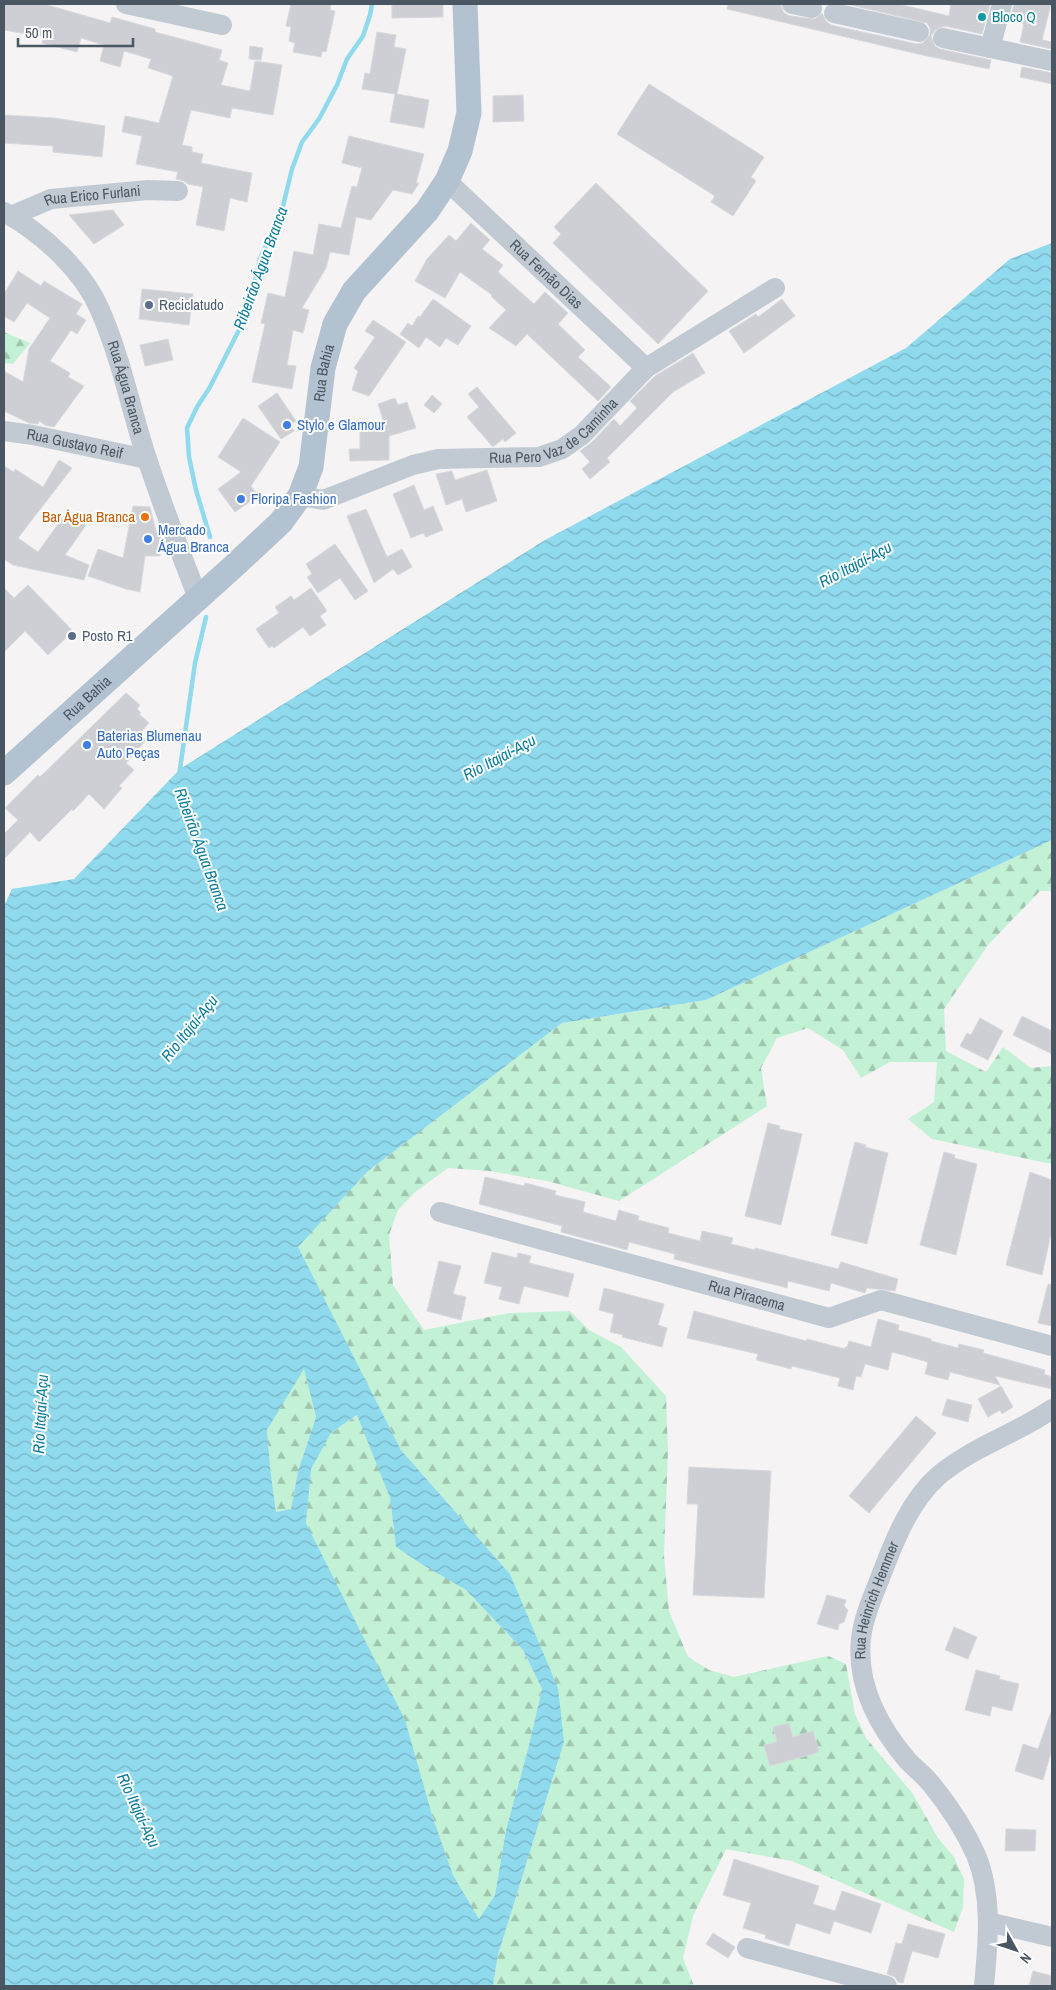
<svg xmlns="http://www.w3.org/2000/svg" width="1056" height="1990" viewBox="0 0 1056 1990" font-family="'Archivo Narrow',sans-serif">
<defs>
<pattern id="forest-firs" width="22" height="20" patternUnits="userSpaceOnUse" patternTransform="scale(1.25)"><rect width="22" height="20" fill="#c3f1d5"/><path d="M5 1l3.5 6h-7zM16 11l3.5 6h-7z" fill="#a0c6b0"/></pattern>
<pattern id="water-waves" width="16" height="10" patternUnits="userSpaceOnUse" patternTransform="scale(1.25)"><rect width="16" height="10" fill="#90daee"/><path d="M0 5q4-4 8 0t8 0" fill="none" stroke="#78b4c4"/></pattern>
</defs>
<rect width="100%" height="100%" fill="#f5f3f3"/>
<g fill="url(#forest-firs)">
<polygon points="4,332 30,343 13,364 4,363"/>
<polygon points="1052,840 1052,891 1040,891 988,945 944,1009 946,1051 986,1072 1003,1047 1031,1068 1052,1066 1052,1164 932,1139 908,1119 934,1102 937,1062 890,1062 861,1078 843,1050 808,1028 777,1038 761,1068 767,1106 619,1201 547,1181 490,1171 448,1168 415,1192 398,1210 389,1235 393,1285 424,1330 509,1313 570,1311 589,1330 621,1347 666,1396 668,1451 664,1556 669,1611 688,1657 709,1670 734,1677 828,1656 846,1664 855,1714 866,1738 913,1794 938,1838 954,1857 964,1879 963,1907 954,1932 792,1861 726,1849 693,1916 683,1958 694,1986 493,1986 498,1955 564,1742 510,1574 401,1450 297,1247 367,1172 562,1023 706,1000"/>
<polygon points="304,1368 316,1417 298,1471 291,1509 276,1512 270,1467 267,1430"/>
<polygon points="358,1415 390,1498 396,1547 423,1565 466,1590 523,1650 542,1689 528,1749 506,1830 495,1895 479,1920 453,1875 432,1815 328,1567 306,1523 310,1469 331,1433"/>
</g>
<path fill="url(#water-waves)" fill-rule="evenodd" d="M1052,243v597l-346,160 -144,23 -195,149 -69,75 103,203 109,124 48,114 6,54 -66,213 -5,31h-489v-1080l8,-17 62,-10 106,-110 365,-229 361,-192 104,-89zM304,1369l12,48 -18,54 -7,38 -15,3 -6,-45 -3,-37zM357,1415l33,83 6,49 27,18 43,25 57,60 19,39 -14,60 -22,81 -11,65 -16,24 -26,-44 -21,-60 -27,-95 -99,-197 5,-54 20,-36z"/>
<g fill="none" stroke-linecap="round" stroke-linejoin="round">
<g stroke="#90daee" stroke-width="4.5">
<polyline points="210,537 196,490 189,457 187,428 197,407 210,387 239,330 252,293 260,259 283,206 292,169 302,142 319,119 337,85 347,59 363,36 370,15 372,4"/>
<polyline points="179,776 195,663 206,617"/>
</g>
</g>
<g fill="#cdcfd5" stroke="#d7d9de">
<polygon points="4,4 44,4 110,23 112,17 155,29 155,32 222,50 219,60 228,63 221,85 250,91 255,61 282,65 273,115 232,108 230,118 191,110 182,145 192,147 192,152 203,154 201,163 252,173 247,202 230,198 224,231 196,225 203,187 188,184 184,181 176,179 178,172 136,164 142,136 122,132 125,116 159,123 173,76 148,68 151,59 124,51 120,67 100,61 104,45 81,38 77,52 42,43 44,37 4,30"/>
<polygon points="291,4 331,4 330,10 335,11 326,52 322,51 321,57 293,52 295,43 289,41 291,27 286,26"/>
<polygon points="392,4 443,4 443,17 392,18"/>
<polygon points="728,4 780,4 784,13 790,16 815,19 822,13 826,21 831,25 917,44 923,43 930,35 930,28 927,23 847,4 898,4 949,16 951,4 990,4 982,34 945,26 935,30 931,36 935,46 940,49 991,60 989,69 918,54 727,9"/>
<polygon points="1014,4 1051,4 1042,40 1052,42 1052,49 1020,42 1024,24 1010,21"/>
<polygon points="377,32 396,35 394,47 406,49 397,94 429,100 424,128 390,122 395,94 362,89 365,73 370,74"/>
<polygon points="250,46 263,48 261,60 249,59"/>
<polygon points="1022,67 1052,73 1052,84 1020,77"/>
<polygon points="649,84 764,157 751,177 756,181 733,216 711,202 715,196 617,134"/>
<polygon points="523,95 524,121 493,122 493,96"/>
<polygon points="4,115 54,118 105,126 102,157 53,152 53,146 4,143"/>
<polygon points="349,136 424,154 416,183 419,183 412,194 393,190 371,220 356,217 349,255 330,252 326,268 302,308 309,310 303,333 293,330 287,365 296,366 292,389 252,382 265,324 261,323 268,293 285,297 294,251 313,255 319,224 341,228 352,186 357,187 362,168 342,163"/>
<polygon points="596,183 708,291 658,344 553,243 561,234 554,227"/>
<polygon points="113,210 124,225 94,244 69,215"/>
<polygon points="471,223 490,240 482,249 503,265 498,272 534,304 545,292 568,313 558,324 585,350 578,357 611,387 598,401 527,334 516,346 489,328 506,310 491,296 492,295 460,272 445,298 415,281 427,259 449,235 456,241"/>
<polygon points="18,271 41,286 44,281 82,304 76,314 86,320 77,334 71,330 50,361 70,373 68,377 84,386 54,427 45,425 39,421 38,424 29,423 4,411 4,371 23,382 29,349 50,318 27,303 14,322 4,316 4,294"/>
<polygon points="142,289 193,294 189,325 139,319"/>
<polygon points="433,299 471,326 458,345 446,338 440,347 426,337 419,348 400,334 408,323 412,326 418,316 420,317"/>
<polygon points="782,299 795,316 744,353 729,331 756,314 758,317"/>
<polygon points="373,320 406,342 369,396 352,390 358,371 354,368 375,337 365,331"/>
<polygon points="168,339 173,360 145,366 140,345"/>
<polygon points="693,353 705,373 673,392 607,458 610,462 590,479 582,469 590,462 580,451 591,443 614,419 620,426 637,408 630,401 655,376"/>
<polygon points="477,387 516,433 505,442 503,439 494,446 492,446 467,417 479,407 468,394"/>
<polygon points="277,393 296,421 290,425 294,431 281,439 258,406"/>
<polygon points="432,395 442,404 434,413 424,405"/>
<polygon points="395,398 398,405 407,402 416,428 389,436 389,460 350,461 349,449 360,449 360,430 386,429 378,404"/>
<polygon points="243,418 280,442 251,486 258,496 235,512 218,489 241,472 218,457"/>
<polygon points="59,460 72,468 18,538 38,552 67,512 86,525 65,555 89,565 84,580 13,565 4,559 4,466 14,472 15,469 43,487"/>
<polygon points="487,470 497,501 466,512 462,499 446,505 436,474 452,471 455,480"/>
<polygon points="414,485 424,510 433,506 443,530 426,537 423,533 411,538 393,494"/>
<polygon points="133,506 150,507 156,531 160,532 161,535 160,556 145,556 140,592 126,589 88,576 98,549 123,558"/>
<polygon points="366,509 387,557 402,549 412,567 398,575 393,569 374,583 347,516"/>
<polygon points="335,544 368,591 355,600 340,578 318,593 307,577 312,574 306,564"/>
<polygon points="28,585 73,631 48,655 25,631 4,652 4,588 14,598"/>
<polygon points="311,588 327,611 320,616 326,625 310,636 303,627 274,648 272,646 269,648 256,629 279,613 275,607 291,596 294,600"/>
<polygon points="126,693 140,705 137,709 141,713 139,714 149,723 139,734 146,740 126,763 134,770 119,786 122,788 104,809 89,794 73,811 72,809 39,842 30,832 4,859 4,834 18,820 5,808 38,775 40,777"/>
<polygon points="1022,1016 1052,1031 1052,1054 1013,1035"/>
<polygon points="980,1018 1003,1031 988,1060 960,1046 967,1033 971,1035"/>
<polygon points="768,1123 780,1126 779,1129 802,1134 781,1225 745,1216"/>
<polygon points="855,1142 866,1145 865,1147 888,1153 867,1244 831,1235"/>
<polygon points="944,1152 955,1155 954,1158 977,1164 956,1255 920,1245"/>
<polygon points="1030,1172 1052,1180 1052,1229 1042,1275 1006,1265"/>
<polygon points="485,1177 524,1186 525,1183 556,1191 555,1195 585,1202 583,1212 616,1221 619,1210 639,1216 638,1220 669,1228 668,1233 700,1241 702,1231 733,1238 731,1244 755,1250 755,1248 838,1269 841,1262 898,1279 895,1291 867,1288 865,1293 831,1283 829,1291 788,1281 787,1288 674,1259 675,1254 629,1242 627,1250 561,1232 562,1226 479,1204"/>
<polygon points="492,1252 517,1258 518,1253 531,1256 529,1263 574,1274 568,1297 524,1286 519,1304 499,1299 502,1287 484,1283"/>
<polygon points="439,1261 461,1266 453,1294 466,1297 461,1320 427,1311"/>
<polygon points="1048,1284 1052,1285 1052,1326 1038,1323"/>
<polygon points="604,1288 664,1304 658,1325 667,1328 662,1347 622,1337 623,1335 610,1332 614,1314 599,1310"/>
<polygon points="694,1311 806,1341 807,1339 845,1349 845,1347 847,1347 849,1341 871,1347 878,1319 899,1325 898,1330 931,1339 931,1341 958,1348 959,1344 984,1350 983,1353 1045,1370 1044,1374 1052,1377 1052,1389 995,1376 1000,1385 950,1372 948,1380 925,1374 928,1362 892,1352 888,1370 865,1364 861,1377 856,1376 853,1390 838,1386 840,1378 792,1366 791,1369 756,1360 758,1354 687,1338"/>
<polygon points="1001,1386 1013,1407 1002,1414 1000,1410 988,1417 978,1399"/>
<polygon points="947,1399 972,1405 968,1422 942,1415"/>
<polygon points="916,1416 936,1433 869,1513 849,1496"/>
<polygon points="689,1467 771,1471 764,1598 693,1595 698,1504 687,1504"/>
<polygon points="827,1595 846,1600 844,1606 848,1610 844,1622 839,1624 838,1630 817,1624"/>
<polygon points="954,1627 977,1637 968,1659 945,1650"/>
<polygon points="976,1670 1000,1676 999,1679 1019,1684 1012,1711 992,1706 990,1716 965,1710"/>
<polygon points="1051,1712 1052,1713 1052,1749 1043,1780 1015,1771 1023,1744 1038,1749"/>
<polygon points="789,1723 793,1737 813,1731 819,1752 770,1766 764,1745 777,1742 773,1727"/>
<polygon points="1006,1829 1036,1830 1035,1851 1005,1851"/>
<polygon points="734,1859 819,1886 813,1904 835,1911 842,1891 881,1904 871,1933 834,1921 830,1934 796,1923 789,1946 765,1938 766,1935 743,1928 751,1903 723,1895"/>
<polygon points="908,1924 945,1934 938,1958 912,1951 903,1983 898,1982 895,1977 887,1974 896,1943 902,1944"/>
<polygon points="713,1933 735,1947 728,1958 706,1944"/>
<polygon points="1033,1971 1052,1976 1052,1986 1029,1986"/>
</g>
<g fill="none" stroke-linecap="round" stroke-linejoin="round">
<g stroke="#c1cad2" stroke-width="20">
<polyline points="126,4 222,25"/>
<polyline points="792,4 812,8"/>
<polyline points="834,13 919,32"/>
<polyline points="943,38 1052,61"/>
<polyline points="990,48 1002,4"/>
<path id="s1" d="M447,181l199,187"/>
<path id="s2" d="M4,212c38,21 79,58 96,98 21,48 31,100 47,149 16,47 33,93 51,139"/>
<path id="s3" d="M11,216l40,-17 97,-9 30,1"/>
<path id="s4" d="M4,431l29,4 114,24"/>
<path id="s5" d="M300,496l23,4 90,-35 25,-6 101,-2 23,-8 20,-14 64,-67 129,-80"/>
<path id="s6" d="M440,1212l389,106 52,-18 171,46"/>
<polyline points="988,1922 1052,1937"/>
<polyline points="747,1948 887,1986"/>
<path id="s7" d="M984,1986c4,-42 9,-90 -8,-131 -11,-25 -27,-49 -44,-70 -7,-9 -16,-16 -24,-24 -30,-35 -52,-77 -47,-123 3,-23 13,-44 21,-65 13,-34 28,-72 56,-97 34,-29 78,-42 114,-67"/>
</g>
<path stroke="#b3c2d1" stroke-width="25" id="s8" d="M4,773l230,-207 47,-44 19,-26 11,-29 12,-99 12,-44 19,-33 73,-80 20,-30 13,-30 9,-38 -4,-109"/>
</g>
<circle fill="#0f9aa8" stroke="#fff" stroke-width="2" cx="982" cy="17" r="5"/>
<g fill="#5c6f8a" stroke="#fff" stroke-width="2">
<circle cx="149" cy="305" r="5"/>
<circle cx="72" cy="636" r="5"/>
</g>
<g fill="#3f7fe0" stroke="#fff" stroke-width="2">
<circle cx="287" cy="425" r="5"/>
<circle cx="241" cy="499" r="5"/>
<circle cx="148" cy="539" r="5"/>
<circle cx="87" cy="745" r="5"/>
</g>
<circle fill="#e8710a" stroke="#fff" stroke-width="2" cx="145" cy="517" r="5"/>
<g text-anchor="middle" stroke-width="4" stroke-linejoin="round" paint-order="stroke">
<g font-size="15" fill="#0d838f" stroke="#fff" text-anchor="start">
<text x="992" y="22">Bloco Q</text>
</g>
<g font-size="15" fill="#4a5661" stroke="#fff">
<text dy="5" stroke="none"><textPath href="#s3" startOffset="85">Rua Erico Furlani</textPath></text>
<text dy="5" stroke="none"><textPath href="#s1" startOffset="136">Rua Fernão Dias</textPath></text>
<text dy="5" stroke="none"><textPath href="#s8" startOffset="532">Rua Bahia</textPath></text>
<text dy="5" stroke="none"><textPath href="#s2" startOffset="221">Rua Água Branca</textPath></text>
<text dy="5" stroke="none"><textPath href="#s5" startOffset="270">Rua Pero Vaz de Caminha</textPath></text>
<text dy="5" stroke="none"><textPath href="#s4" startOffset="72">Rua Gustavo Reif</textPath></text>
<text dy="5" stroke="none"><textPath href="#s8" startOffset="112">Rua Bahia</textPath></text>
<text dy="5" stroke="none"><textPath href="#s6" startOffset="318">Rua Piracema</textPath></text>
<text dy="5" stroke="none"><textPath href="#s7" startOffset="425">Rua Heinrich Hemmer</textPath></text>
</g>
<g font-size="15" fill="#4e5e75" stroke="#fff" text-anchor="start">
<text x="159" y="310">Reciclatudo</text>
<text x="82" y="641">Posto R1</text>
</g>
<g font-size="15" fill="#366cbe" stroke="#fff" text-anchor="start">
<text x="297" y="430">Stylo e Glamour</text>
<text x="251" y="504">Floripa Fashion</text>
<text x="158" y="535">Mercado<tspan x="158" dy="17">Água Branca</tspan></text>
<text x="97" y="741">Baterias Blumenau<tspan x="97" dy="17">Auto Peças</tspan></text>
</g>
<g font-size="15" fill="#c56008" stroke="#fff" text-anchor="end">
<text x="135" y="522">Bar Água Branca</text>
</g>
<g font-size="16" font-style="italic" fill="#0c7c9b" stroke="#fff">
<text transform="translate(260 268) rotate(-70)" y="6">Ribeirão Água Branca</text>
<text transform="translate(855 564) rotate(-28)" y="6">Rio Itajaí-Açu</text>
<text transform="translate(499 757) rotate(-28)" y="6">Rio Itajaí-Açu</text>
<text transform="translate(202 849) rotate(70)" y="6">Ribeirão Água Branca</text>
<text transform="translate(189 1028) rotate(-51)" y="6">Rio Itajaí-Açu</text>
<text transform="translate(40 1414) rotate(-87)" y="6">Rio Itajaí-Açu</text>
<text transform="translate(139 1810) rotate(65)" y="6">Rio Itajaí-Açu</text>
</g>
</g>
<rect width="1056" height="1990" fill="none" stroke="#4a5661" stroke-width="10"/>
<g transform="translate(1016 1950) rotate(130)" stroke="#ffffff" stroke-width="4" paint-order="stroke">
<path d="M0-4L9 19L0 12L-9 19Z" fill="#4a5661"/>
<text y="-8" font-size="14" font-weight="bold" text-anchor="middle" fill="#4a5661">N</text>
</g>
<path d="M18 38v8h115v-8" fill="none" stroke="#4a5661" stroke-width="2.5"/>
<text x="25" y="38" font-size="15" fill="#4a5661" stroke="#ffffff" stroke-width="4" paint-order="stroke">50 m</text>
</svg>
